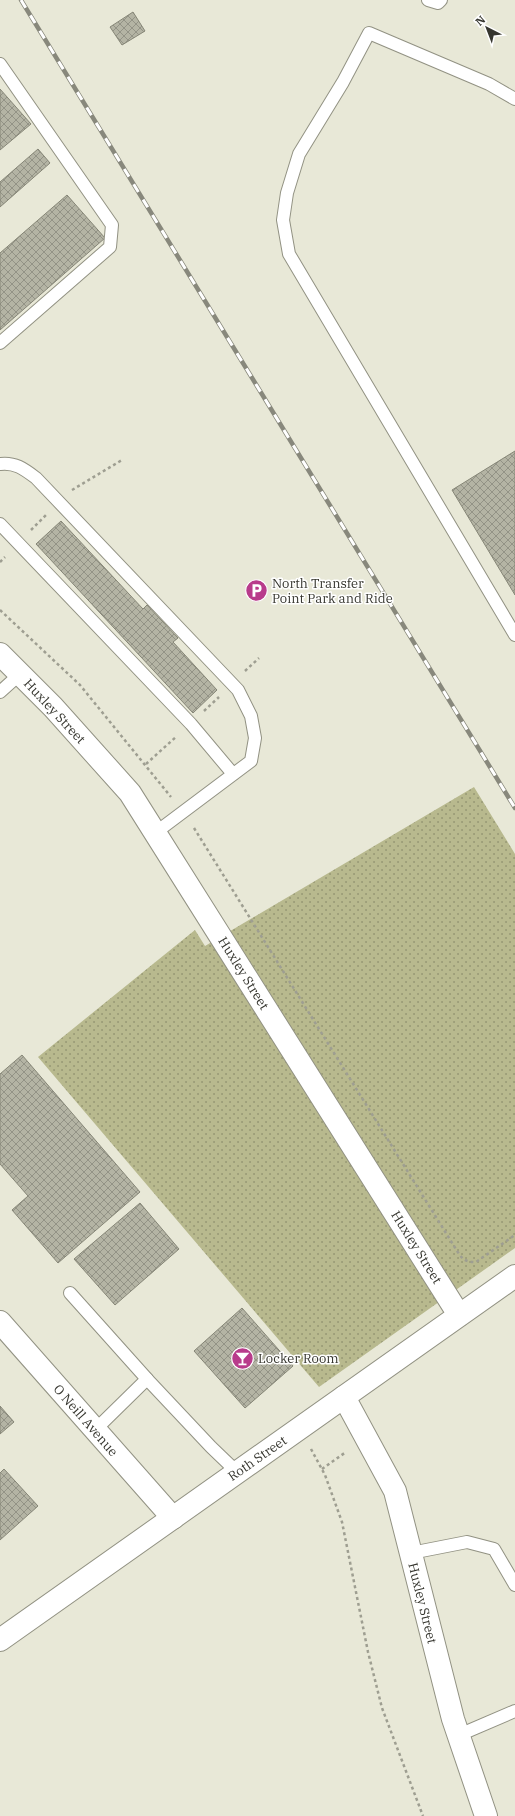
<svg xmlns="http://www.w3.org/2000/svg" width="515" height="1816" viewBox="0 0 515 1816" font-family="'IBM Plex Serif',serif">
<defs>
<pattern id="grass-dots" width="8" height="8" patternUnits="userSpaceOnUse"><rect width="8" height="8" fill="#b8b98e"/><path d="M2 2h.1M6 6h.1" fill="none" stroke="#969774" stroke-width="1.8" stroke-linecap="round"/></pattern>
<pattern id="building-cross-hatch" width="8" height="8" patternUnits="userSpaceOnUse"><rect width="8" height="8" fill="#b4b4a4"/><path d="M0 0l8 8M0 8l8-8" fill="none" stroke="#939386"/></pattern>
</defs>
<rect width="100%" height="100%" fill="#e8e8d7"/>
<polygon fill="url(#grass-dots)" points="474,787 515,854 515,1248 319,1387 38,1057 195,930 205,946"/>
<g fill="url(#building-cross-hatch)" stroke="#868677">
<polygon points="133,12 145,31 122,45 110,27"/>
<polygon points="0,89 31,124 0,150"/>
<polygon points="38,149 50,163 0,207 0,182"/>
<polygon points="67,195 105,238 0,330 0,253"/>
<polygon points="515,451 515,595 452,490"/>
<polygon points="61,521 143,609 147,605 178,638 173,642 217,690 193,713 36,544"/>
<polygon points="22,1055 140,1192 58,1263 12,1210 28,1196 0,1164 0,1074"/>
<polygon points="140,1203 179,1249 115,1305 74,1259"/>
<polygon points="242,1308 293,1366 245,1408 194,1351"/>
<polygon points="0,1406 14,1422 0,1434"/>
<polygon points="4,1469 38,1506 0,1540 0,1473"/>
</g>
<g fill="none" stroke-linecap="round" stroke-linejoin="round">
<defs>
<g id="lane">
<polyline points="428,0 438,3 441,0"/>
<polyline points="0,64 112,225 110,247 0,343"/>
<polyline points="515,99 489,84 369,33 343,82 299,154 287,193 283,220 289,254 515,635"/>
<path d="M0,464c15,-2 24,5 36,14l202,212 13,26 4,22 -4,23 -96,72"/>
<polyline points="0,524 191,724 233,774"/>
<polyline points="0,692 20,674"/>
<polyline points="70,1293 147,1379 95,1430"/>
<polyline points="147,1379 211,1447 237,1472"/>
<polyline points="411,1553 467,1542 494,1549 515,1585"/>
<polyline points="459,1735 515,1711"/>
</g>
<g id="street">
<polyline points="0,654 53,707 130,793 459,1315"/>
<polyline points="0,1322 173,1518"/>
<polyline points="344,1397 395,1491 453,1719 486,1816"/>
<polyline points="0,1640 515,1276"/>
</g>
</defs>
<use href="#lane" stroke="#929283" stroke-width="14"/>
<use href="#street" stroke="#929283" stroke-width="24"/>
<g stroke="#9e9e91" stroke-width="2.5" stroke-dasharray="3 3" stroke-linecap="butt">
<polyline points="72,490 122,460"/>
<polyline points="31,530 46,515"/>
<polyline points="0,562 5,557"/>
<polyline points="0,610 80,685 171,797"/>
<polyline points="245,671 259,658"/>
<polyline points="204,711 219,697"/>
<polyline points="146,764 177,736"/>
<path d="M194,828l265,426c5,7 9,8 17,8l39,-27"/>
<polyline points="311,1449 325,1475 342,1522 368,1652 382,1708 423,1816"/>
<polyline points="322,1469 346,1452"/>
</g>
<use href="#lane" stroke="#fff" stroke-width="12"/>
<use href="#street" stroke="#fff" stroke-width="22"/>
<defs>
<polyline id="rail" points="21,0 515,808"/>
</defs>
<use href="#rail" stroke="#88887c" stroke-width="4.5"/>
<use href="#rail" stroke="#fff" stroke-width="3" stroke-dasharray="9" stroke-linecap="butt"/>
</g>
<defs>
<symbol id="parking-disc" viewBox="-11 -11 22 22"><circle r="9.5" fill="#b83b8b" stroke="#fff"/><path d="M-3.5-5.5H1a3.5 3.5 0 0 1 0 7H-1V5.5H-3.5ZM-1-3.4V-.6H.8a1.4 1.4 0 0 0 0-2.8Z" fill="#fff"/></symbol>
<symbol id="bar-disc" viewBox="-11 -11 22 22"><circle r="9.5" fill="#b83b8b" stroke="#fff"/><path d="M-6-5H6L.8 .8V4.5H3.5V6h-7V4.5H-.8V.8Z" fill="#fff"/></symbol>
</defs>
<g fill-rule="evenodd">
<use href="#parking-disc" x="244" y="578" width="25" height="25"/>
<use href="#bar-disc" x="230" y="1346" width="25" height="25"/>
</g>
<g text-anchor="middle" stroke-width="3" stroke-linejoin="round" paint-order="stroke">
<g font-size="13" fill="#36362f" stroke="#fff" text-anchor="start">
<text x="272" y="588">North Transfer<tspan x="272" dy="15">Point Park and Ride</tspan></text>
<text x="258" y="1363">Locker Room</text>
</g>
<g font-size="13" fill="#36362f" stroke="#fff">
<text transform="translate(55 711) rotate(47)" y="5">Huxley Street</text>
<text transform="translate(244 973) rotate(58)" y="5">Huxley Street</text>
<text transform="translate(417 1247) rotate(58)" y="5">Huxley Street</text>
<text transform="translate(86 1420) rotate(49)" y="5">O Neill Avenue</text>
<text transform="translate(257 1458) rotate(-35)" y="5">Roth Street</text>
<text transform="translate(423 1603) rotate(76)" y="5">Huxley Street</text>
</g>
</g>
<g transform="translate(487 28) rotate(318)" stroke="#ffffff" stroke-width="3" paint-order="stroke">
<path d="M0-3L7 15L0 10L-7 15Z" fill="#36362f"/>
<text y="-6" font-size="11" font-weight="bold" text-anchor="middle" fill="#36362f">N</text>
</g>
</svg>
